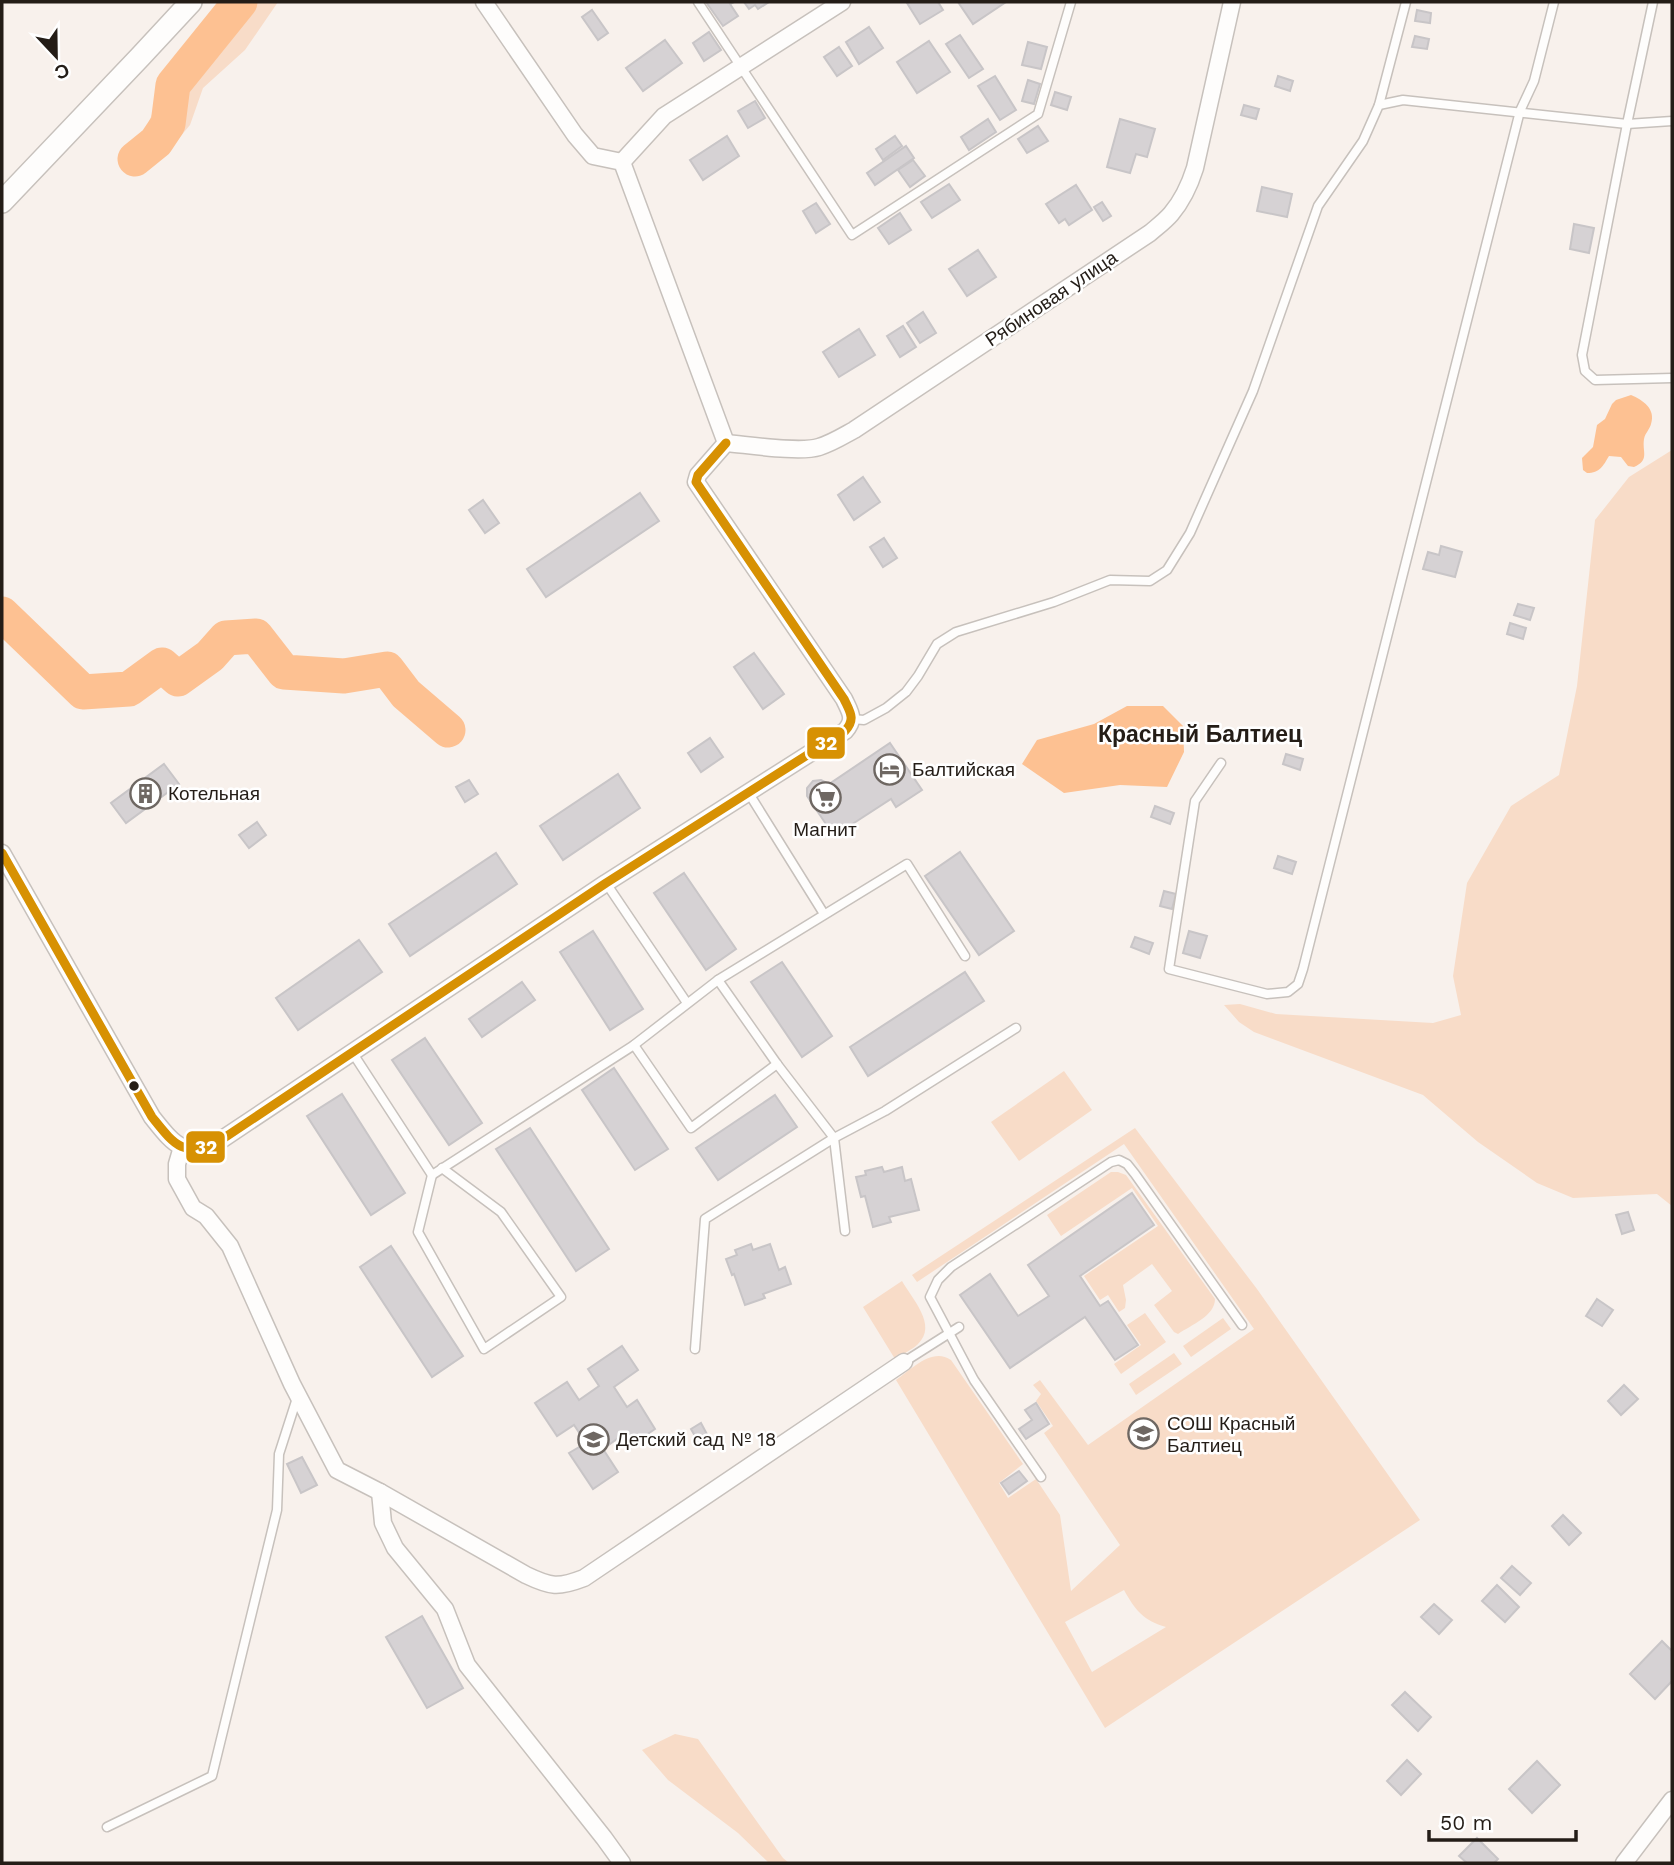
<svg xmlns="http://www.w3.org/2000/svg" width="1674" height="1865" viewBox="0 0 1674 1865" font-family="'Work Sans',sans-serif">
<rect width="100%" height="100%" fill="#f8f1ec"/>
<g fill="#f8dcc8" fill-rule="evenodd">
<polygon points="228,2 278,2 245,50 203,88 190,125 174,144 144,133 165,84 206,28"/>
<polygon points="1672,450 1672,1206 1657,1194 1573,1198 1537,1183 1478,1142 1423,1095 1254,1032 1239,1022 1224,1005 1240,1004 1276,1014 1433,1023 1461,1015 1453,976 1467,883 1511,806 1559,775 1577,686 1595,520 1629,477"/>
<polygon points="1064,1071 1092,1110 1019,1161 991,1122"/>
<path d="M1135,1128l122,161 163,231 -315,208 -209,-348c16,-11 36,-33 55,-20l72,104 -24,19 9,15 28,-19 24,36 11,76 49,-46 -76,-112 9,-7 -17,-25 5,-7 -8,-9 7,-5 48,65 166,-116 -130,-185 -207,138 -5,-7zM1124,1590c11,20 20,31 42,37l-74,45 -27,-50z"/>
<path d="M1111,1172h7l8,3 89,124c0,17 -24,26 -37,35l-4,-2 -20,-27 18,-14 -20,-27 -29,21 3,15 -1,8 -6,4 -11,-17 -8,5 -16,-24 74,-50 -26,-38 -71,48 -14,-21z"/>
<path d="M902,1281c10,18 36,44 16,63 -6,6 -16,10 -23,15l-32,-52z"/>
<polygon points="1145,1313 1166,1342 1121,1374 1114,1364 1141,1345 1127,1325"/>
<polygon points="1223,1318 1231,1329 1191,1357 1183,1346"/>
<polygon points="1174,1353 1182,1364 1136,1395 1129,1384"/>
<polygon points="675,1734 698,1739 783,1858 789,1863 769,1863 738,1833 668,1780 642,1750"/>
</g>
<g fill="#fdc192">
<path d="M1631,395c12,5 25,14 20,29 -1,5 -6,9 -7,15 -2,13 6,21 -10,28l-6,-1 -7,-9 -12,-1c-6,10 -9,17 -22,17l-4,-3 -1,-12 11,-11 4,-22 8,-6 7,-15 4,-4z"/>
<polygon points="1127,706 1163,706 1183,726 1184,752 1167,787 1120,785 1064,793 1022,764 1037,740 1094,724"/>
</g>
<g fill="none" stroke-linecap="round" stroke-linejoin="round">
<g stroke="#fdc192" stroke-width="35">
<polyline points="135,159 156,142 168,124 173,85 240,2"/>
<polyline points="2,614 83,692 129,689 162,665 178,679 210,656 226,638 256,636 284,672 344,676 387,669 406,694 448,730"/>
</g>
</g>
<g fill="#d6d2d4" stroke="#c8c5c7" stroke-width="2">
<polygon points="706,2 734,2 730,4 738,16 723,26"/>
<polygon points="744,2 769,2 758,9 755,5 749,9"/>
<polygon points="910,2 938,2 943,10 920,24 907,3"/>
<polygon points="958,2 1006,2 973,24"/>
<polygon points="592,10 608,33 598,40 582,17"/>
<polygon points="1417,10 1431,13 1430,23 1415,21"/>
<polygon points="869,27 883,48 859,64 846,42"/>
<polygon points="709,32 721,50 704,61 693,43"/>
<polygon points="960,35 983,69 969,78 946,44"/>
<polygon points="1415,36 1429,39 1427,49 1412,47"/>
<polygon points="665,40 682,63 643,91 626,68"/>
<polygon points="929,41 950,72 917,93 897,62"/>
<polygon points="1028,42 1047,47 1041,69 1022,65"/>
<polygon points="839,47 852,66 837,76 824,57"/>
<polygon points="995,76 1016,110 1000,120 978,86"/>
<polygon points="1278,76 1293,81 1290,91 1275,86"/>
<polygon points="1028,80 1040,84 1034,104 1022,101"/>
<polygon points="1055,92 1071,97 1067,110 1051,105"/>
<polygon points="755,101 765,118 748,128 738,111"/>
<polygon points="1244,105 1259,109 1256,119 1241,115"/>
<polygon points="988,119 996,132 969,150 961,137"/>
<polygon points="1120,119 1155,129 1147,157 1136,154 1130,173 1107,167"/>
<polygon points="1038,126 1048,141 1027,153 1018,139"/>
<polygon points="727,136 739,156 703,180 690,160"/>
<polygon points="895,136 902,146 883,160 876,149"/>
<polygon points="906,146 914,158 875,185 867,173"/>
<polygon points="913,160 925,176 910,187 898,170"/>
<polygon points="949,184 960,200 932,218 921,202"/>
<polygon points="1076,185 1092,210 1069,225 1065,219 1059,223 1046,204"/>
<polygon points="1262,187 1292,194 1287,217 1257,211"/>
<polygon points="1102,202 1111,216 1103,221 1094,207"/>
<polygon points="816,203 830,224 816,233 803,211"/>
<polygon points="900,213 911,230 889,244 878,228"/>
<polygon points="1574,224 1594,228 1589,253 1570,249"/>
<polygon points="978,250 996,277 967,296 949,269"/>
<polygon points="923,312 936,333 920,343 907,323"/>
<polygon points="903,326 916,347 900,357 887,336"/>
<polygon points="859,329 875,355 839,377 823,352"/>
<polygon points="863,477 880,502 854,520 838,495"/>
<polygon points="640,493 659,521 546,597 527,569"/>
<polygon points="483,500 499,523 485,533 469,510"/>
<polygon points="884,538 897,558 883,567 870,547"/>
<polygon points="1441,546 1462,552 1455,577 1423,569 1428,552 1439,555"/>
<polygon points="1518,604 1534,608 1530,620 1514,615"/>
<polygon points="1510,623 1526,628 1523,639 1507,634"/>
<polygon points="754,653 784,694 763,709 734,667"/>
<polygon points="710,738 723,757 701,772 688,753"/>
<polygon points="890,743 922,790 896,807 891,799 834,836 807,796 807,788 813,781 821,780 829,784"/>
<polygon points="1286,754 1303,759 1300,770 1283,764"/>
<polygon points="164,764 179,784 126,823 111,803"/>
<polygon points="618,774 640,808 563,860 540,826"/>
<polygon points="469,780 478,794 465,802 456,787"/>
<polygon points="1155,806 1174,813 1170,824 1151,817"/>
<polygon points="257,822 266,835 249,848 239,835"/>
<polygon points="960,852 1014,931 979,955 925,876"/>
<polygon points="496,853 517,884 410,956 389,924"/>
<polygon points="1278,856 1296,862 1292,874 1274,868"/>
<polygon points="684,873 736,949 706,970 654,893"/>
<polygon points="1164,891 1176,894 1172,909 1160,906"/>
<polygon points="593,931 643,1009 610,1030 560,952"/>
<polygon points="1189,931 1207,936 1200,958 1183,953"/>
<polygon points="1135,937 1153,943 1149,954 1131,947"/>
<polygon points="359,940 382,972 298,1030 276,998"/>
<polygon points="782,962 832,1036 802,1057 751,982"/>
<polygon points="965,972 984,1001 868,1076 850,1047"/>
<polygon points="522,982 535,1000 482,1037 469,1019"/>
<polygon points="425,1038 482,1123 449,1145 392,1060"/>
<polygon points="614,1068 668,1149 635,1170 582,1090"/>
<polygon points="342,1094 405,1193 371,1215 307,1116"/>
<polygon points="775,1095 797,1127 718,1180 696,1148"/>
<polygon points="530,1128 609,1249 576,1271 496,1149"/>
<polygon points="882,1167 884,1172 902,1167 905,1181 911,1179 919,1210 889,1217 891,1222 873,1227 865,1196 861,1197 856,1177 866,1175 865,1171"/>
<polygon points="1132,1193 1154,1225 1080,1276 1100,1306 1108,1301 1138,1345 1115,1360 1085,1317 1010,1368 960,1295 990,1274 1018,1316 1049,1296 1028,1265"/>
<polygon points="1628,1212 1634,1230 1622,1234 1616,1215"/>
<polygon points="751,1244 753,1250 770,1244 779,1270 785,1267 791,1284 763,1294 765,1298 745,1305 734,1274 732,1275 726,1259 737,1255 735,1250"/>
<polygon points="391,1246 463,1356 432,1377 360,1267"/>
<polygon points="1597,1299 1613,1310 1602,1326 1586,1316"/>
<polygon points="622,1346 638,1370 614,1387 627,1407 637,1400 655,1429 631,1445 624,1434 603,1449 618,1472 593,1489 569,1453 586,1443 574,1425 557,1436 535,1403 567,1382 579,1400 599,1386 588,1369"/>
<polygon points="1624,1385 1638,1399 1621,1415 1608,1401"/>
<polygon points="1036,1403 1049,1424 1026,1439 1019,1429 1032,1420 1025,1410"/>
<polygon points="701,1423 709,1438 699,1443 691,1429"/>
<polygon points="302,1457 317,1485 301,1493 287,1464"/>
<polygon points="1019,1471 1027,1481 1009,1494 1001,1483"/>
<polygon points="1563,1515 1581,1533 1569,1545 1552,1526"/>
<polygon points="1512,1566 1531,1583 1520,1595 1501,1578"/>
<polygon points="1497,1585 1519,1607 1505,1622 1482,1601"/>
<polygon points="1434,1604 1452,1620 1439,1634 1421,1617"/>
<polygon points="422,1616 463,1688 427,1708 386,1637"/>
<polygon points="1662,1641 1672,1651 1672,1681 1655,1699 1630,1674"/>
<polygon points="1405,1692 1431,1717 1418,1731 1392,1705"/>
<polygon points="1407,1760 1421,1774 1401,1795 1387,1781"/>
<polygon points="1537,1761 1560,1785 1532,1813 1509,1789"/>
<polygon points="1477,1838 1498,1859 1494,1863 1467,1863 1459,1856"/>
</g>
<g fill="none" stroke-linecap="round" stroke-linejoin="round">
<defs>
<g id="service">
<polyline points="698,2 852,235 1038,114 1071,2"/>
<polyline points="1653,2 1627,124 1582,355 1585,371 1595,380 1672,378"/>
<polyline points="1379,105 1406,2"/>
<polyline points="852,719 864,720 886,708 906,692 918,676 937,644 956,632 1054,602 1110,580 1150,581 1167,570 1190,533 1253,391 1318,206 1363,141 1379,105 1403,100 1627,124 1672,121"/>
<polyline points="1221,763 1195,801 1169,969 1267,994 1288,992 1298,984 1303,969 1520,111 1534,81 1554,2"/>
<polyline points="748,792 824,914"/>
<polyline points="606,883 687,1003"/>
<polyline points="718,980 777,1064 834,1138 845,1231"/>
<polyline points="634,1045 691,1128 777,1064"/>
<polyline points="352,1052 432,1175 634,1045 718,980 907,864 965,956"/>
<polyline points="432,1175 418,1232 484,1349 561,1297 501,1212 442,1168"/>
<polyline points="695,1349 705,1219 834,1138 885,1111 1016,1028"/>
<polyline points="904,1362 959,1327"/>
<polyline points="1041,1477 974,1380 930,1297 938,1280 951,1267 1111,1162 1119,1160 1127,1164 1135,1174 1242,1325"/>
<polyline points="107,1827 212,1776 277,1510 279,1454 298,1395"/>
</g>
<g id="minor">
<polyline points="484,2 575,135 593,156 622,162 726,443"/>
<polyline points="622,162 664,116 842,2"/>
<path d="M726,443c23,2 74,10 93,4 13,-4 24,-11 35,-17l296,-197c7,-6 15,-12 21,-19 11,-13 19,-30 24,-46l37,-166"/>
<path d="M2,853l150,264c21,26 31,42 66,25l388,-259 239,-152c11,-12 5,-19 -1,-32l-148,-217 2,-7 28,-32"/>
<path d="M182,1147l-5,17v15l16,29 13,8 24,30 62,138 45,86 43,22 146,83c25,12 32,13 58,3l320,-216"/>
<polyline points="380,1492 383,1523 395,1548 445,1609 467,1665 604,1838 622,1863"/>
<polyline points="1624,1863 1672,1800"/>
</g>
<polyline id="secondary" points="2,202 140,57 191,2"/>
</defs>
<use href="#service" stroke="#c7c1bc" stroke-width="11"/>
<use href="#minor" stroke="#c7c1bc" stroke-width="19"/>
<use href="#secondary" stroke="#c7c1bc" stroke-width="24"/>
<use href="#service" stroke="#fefdfc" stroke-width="8"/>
<use href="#minor" stroke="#fefdfc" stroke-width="16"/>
<use href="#secondary" stroke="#fefdfc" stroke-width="21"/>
<defs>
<path id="bus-1" d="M2,853l150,264c21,26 31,42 66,25l388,-259 239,-152c11,-12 5,-19 -1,-32l-148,-217 2,-7 28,-32"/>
</defs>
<use href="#bus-1" stroke="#fff" stroke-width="14"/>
<use href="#bus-1" stroke="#d79103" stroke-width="9"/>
</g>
<defs>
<symbol id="hotel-ring" viewBox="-11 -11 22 22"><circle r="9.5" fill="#fff" stroke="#6e6762" stroke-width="1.5"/><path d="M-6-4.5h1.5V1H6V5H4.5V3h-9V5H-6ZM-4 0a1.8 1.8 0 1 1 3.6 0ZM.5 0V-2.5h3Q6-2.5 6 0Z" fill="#6e6762"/></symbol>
<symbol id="building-ring" viewBox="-11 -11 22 22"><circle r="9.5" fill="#fff" stroke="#6e6762" stroke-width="1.5"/><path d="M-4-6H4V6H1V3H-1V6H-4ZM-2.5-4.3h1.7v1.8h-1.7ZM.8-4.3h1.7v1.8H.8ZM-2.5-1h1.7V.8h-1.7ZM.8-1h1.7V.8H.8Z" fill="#6e6762"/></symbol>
<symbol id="supermarket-ring" viewBox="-11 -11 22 22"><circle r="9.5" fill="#fff" stroke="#6e6762" stroke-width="1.5"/><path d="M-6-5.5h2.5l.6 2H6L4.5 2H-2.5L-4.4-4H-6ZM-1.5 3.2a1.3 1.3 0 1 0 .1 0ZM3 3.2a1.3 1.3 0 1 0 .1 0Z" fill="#6e6762"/></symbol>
<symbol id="school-ring" viewBox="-11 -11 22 22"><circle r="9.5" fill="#fff" stroke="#6e6762" stroke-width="1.5"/><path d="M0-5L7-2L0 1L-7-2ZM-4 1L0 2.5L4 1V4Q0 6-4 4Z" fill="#6e6762"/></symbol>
</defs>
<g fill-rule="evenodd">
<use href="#hotel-ring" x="872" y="752" width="35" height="35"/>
<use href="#building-ring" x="128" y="776" width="35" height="35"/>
<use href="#supermarket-ring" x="808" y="780" width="35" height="35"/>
<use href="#school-ring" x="1126" y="1416" width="35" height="35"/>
<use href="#school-ring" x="576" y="1422" width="35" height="35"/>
</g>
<circle fill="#241d17" stroke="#fff" stroke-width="2.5" cx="134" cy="1086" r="6"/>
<g text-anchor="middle" stroke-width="5" stroke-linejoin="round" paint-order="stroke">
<g font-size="19" fill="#241d17" stroke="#fff">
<text transform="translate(1051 298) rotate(-34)" y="7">Рябиновая улица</text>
</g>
<g font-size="19" fill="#241d17" stroke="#fff" text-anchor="start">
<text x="912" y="776">Балтийская</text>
<text x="168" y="800">Котельная</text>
<text x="825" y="836" text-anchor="middle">Магнит</text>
<text x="1167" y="1430">СОШ Красный<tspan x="1167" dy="22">Балтиец</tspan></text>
<text x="616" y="1446">Детский сад № 18</text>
</g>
<g font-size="23" font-weight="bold" fill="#241d17" stroke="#fff">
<text x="1200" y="742">Красный Балтиец</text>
</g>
</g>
<g stroke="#fff" stroke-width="2.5">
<rect x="806" y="726" width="40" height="34" rx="7" fill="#d79103"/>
<rect x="185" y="1130" width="41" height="34" rx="7" fill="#d79103"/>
</g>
<g font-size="19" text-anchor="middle" font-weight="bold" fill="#fff">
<text x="826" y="750">32</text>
<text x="206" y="1154">32</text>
</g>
<rect width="1674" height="1865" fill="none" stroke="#241d17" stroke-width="7"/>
<g transform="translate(56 56) rotate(158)" stroke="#ffffff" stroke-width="5" paint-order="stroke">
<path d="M0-5L12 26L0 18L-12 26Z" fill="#241d17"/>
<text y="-10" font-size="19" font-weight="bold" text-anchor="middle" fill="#241d17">С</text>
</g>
<path d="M1429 1830v10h147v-10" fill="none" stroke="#241d17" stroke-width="3.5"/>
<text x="1440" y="1830" font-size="21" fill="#241d17" stroke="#ffffff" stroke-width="5" paint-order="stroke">50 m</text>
</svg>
